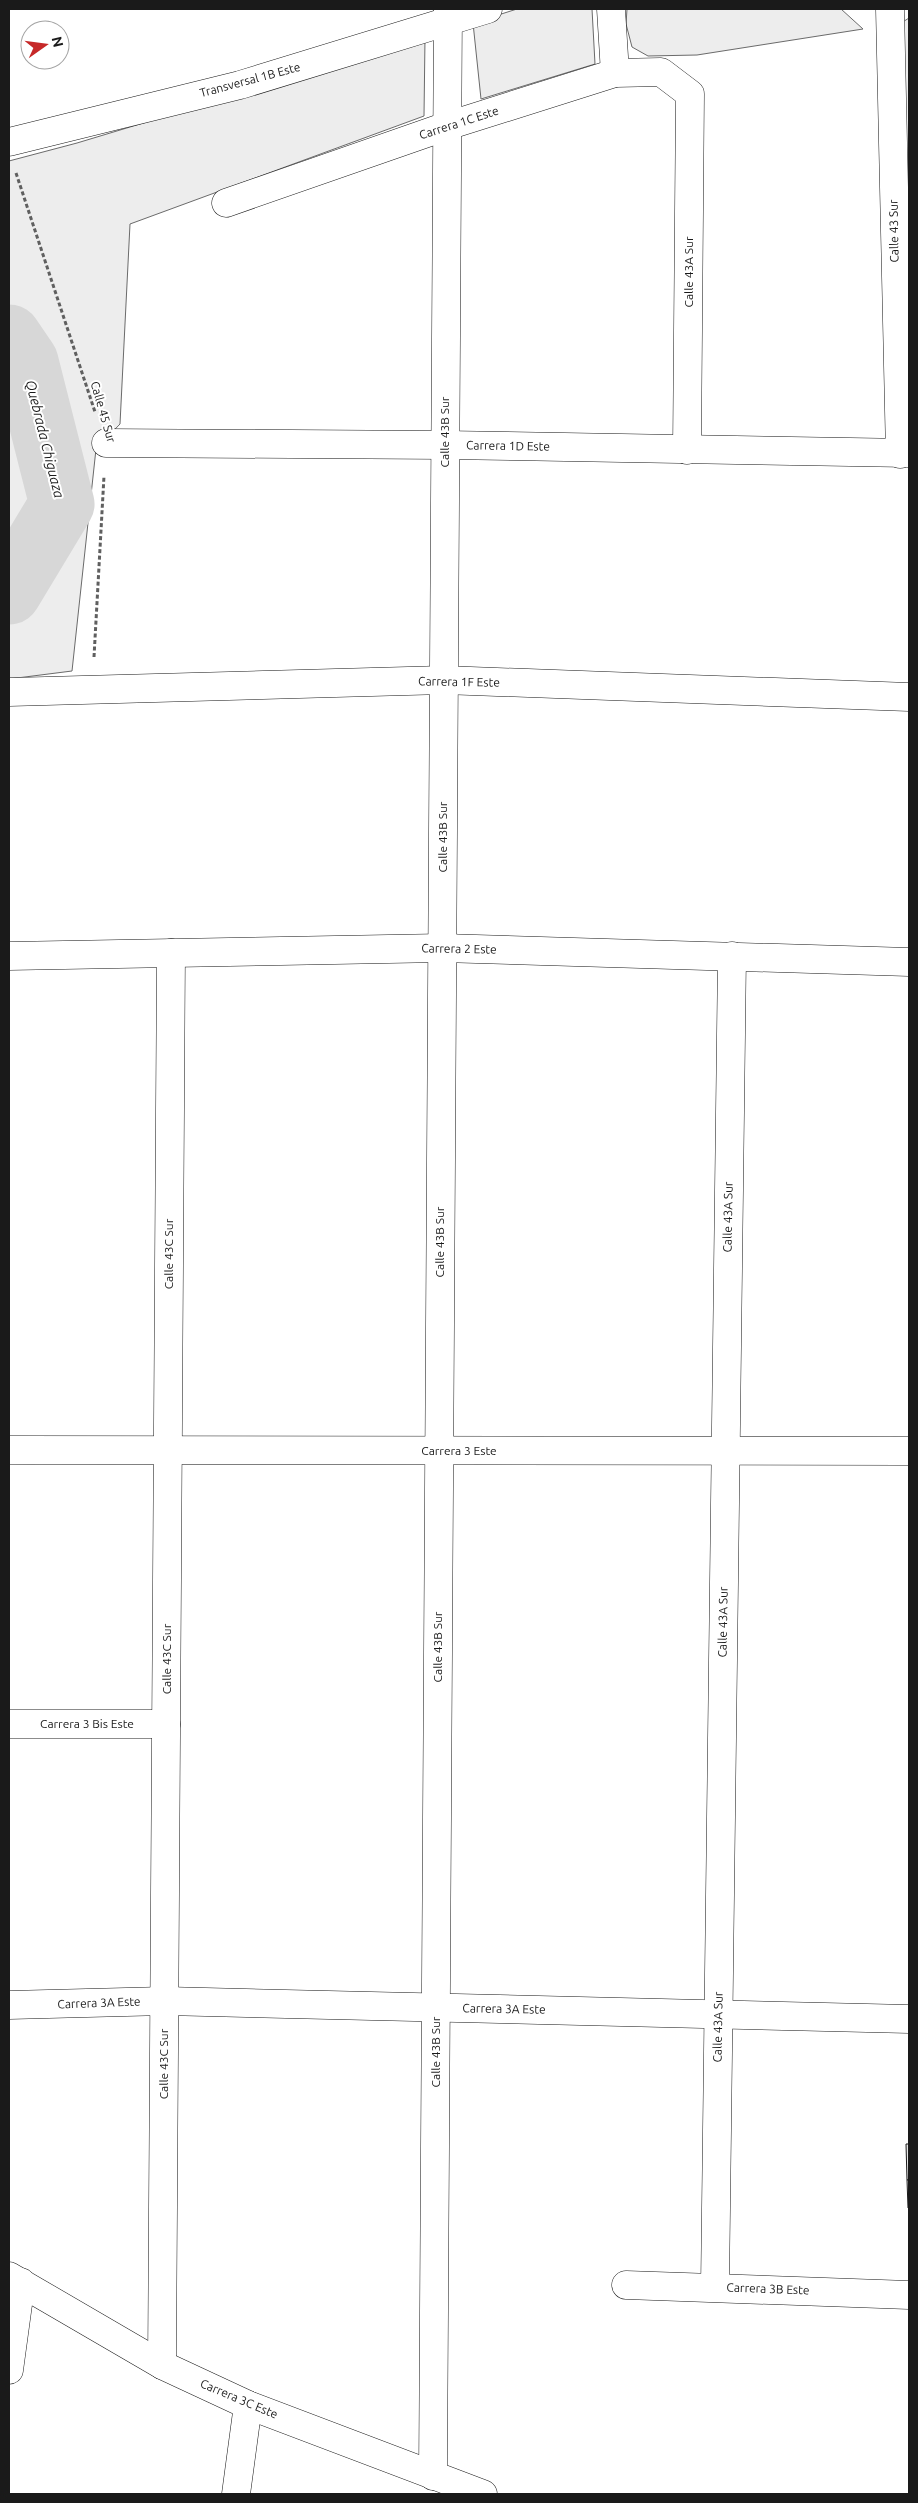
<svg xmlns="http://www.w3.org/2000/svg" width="918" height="2503" viewBox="0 0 918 2503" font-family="Ubuntu,sans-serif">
<rect width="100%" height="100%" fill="#fff"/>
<g fill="#ededed" stroke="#6a6a6a">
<polygon points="517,9 592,9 595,64 481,99 473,23"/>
<polygon points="627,9 841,9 863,29 697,55 648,56 632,47 626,24"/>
<polygon points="909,18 909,183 898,25"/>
<polygon points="425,38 424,116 130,224 120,424 96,449 72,671 9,679 9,161 77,143"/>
</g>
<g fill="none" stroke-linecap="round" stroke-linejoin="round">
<polyline stroke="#d7d7d7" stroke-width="65" points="9,337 26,362 62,504 9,592"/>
</g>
<g fill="#e6e6e6" stroke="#1a1a1a">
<polygon points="906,2144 909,2144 909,2180 907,2180"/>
<polygon points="907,2180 909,2180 909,2208 908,2208"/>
</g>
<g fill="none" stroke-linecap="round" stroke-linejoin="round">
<defs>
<g id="minor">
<polyline points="611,9 615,73"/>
<polyline points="890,9 900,454"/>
<polyline points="9,142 240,85 488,9"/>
<polyline points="226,203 447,126 615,73 661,72 690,94 687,450"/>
<polyline points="106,443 445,445 909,453"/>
<polyline points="9,692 444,680 909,697"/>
<polyline points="9,956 442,948 909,962"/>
<polyline points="9,1450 909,1451"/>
<polyline points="9,1724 166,1724"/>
<polyline points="9,2005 165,2001 909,2019"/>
<polyline points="9,2276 162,2365 248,2405 483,2494"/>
<polyline points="626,2285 909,2295"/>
<polyline points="715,2287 732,956"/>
<polyline points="162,2365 171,953"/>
<polyline points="9,2370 21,2282"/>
<polyline points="433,2476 448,9"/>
<polyline points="236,2494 248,2405"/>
</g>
</defs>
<use href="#minor" stroke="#1a1a1a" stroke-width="29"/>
<g stroke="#5f5f5f" stroke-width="3" stroke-dasharray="4 2.5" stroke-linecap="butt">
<polyline points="16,173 95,412"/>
<polyline points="94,657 104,476"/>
</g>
<use href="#minor" stroke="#fff" stroke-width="28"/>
</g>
<g text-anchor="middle" stroke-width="4" stroke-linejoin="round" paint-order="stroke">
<g font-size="12" fill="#1a1a1a" stroke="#fff">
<text transform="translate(250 80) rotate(-15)" y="4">Transversal 1B Este</text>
<text transform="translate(459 123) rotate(-18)" y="4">Carrera 1C Este</text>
<text transform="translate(894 231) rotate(-91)" y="4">Calle 43 Sur</text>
<text transform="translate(689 272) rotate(-90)" y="4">Calle 43A Sur</text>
<text transform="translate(103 412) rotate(74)" y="4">Calle 45 Sur</text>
<text transform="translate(445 432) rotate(-90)" y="4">Calle 43B Sur</text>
<text transform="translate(508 446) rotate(1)" y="4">Carrera 1D Este</text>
<text transform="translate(459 682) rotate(1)" y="4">Carrera 1F Este</text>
<text transform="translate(443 837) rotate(-90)" y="4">Calle 43B Sur</text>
<text transform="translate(459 949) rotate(1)" y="4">Carrera 2 Este</text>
<text transform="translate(728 1217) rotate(-89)" y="4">Calle 43A Sur</text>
<text transform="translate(440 1242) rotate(-90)" y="4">Calle 43B Sur</text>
<text transform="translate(169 1254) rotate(-90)" y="4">Calle 43C Sur</text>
<text x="459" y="1455">Carrera 3 Este</text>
<text transform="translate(723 1622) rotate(-89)" y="4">Calle 43A Sur</text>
<text transform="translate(438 1647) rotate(-90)" y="4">Calle 43B Sur</text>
<text transform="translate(167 1659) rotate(-90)" y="4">Calle 43C Sur</text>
<text x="87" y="1728">Carrera 3 Bis Este</text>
<text transform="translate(99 2003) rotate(-2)" y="4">Carrera 3A Este</text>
<text transform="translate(504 2009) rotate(1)" y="4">Carrera 3A Este</text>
<text transform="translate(718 2027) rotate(-89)" y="4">Calle 43A Sur</text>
<text transform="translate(436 2052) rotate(-90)" y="4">Calle 43B Sur</text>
<text transform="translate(164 2064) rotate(-90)" y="4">Calle 43C Sur</text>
<text transform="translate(768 2289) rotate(2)" y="4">Carrera 3B Este</text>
<text transform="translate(239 2399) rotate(23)" y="4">Carrera 3C Este</text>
</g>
<g font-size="14" font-style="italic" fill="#1a1a1a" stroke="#fff">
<text transform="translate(45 439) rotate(76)" y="5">Quebrada Chiguaza</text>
</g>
</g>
<rect width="918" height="2503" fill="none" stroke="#1a1a1a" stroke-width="20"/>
<g transform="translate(45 45) rotate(76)"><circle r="24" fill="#ffffff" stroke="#a3a3a3"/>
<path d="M0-4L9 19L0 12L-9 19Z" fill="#c62828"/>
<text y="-8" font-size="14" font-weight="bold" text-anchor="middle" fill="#1a1a1a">N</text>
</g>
</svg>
